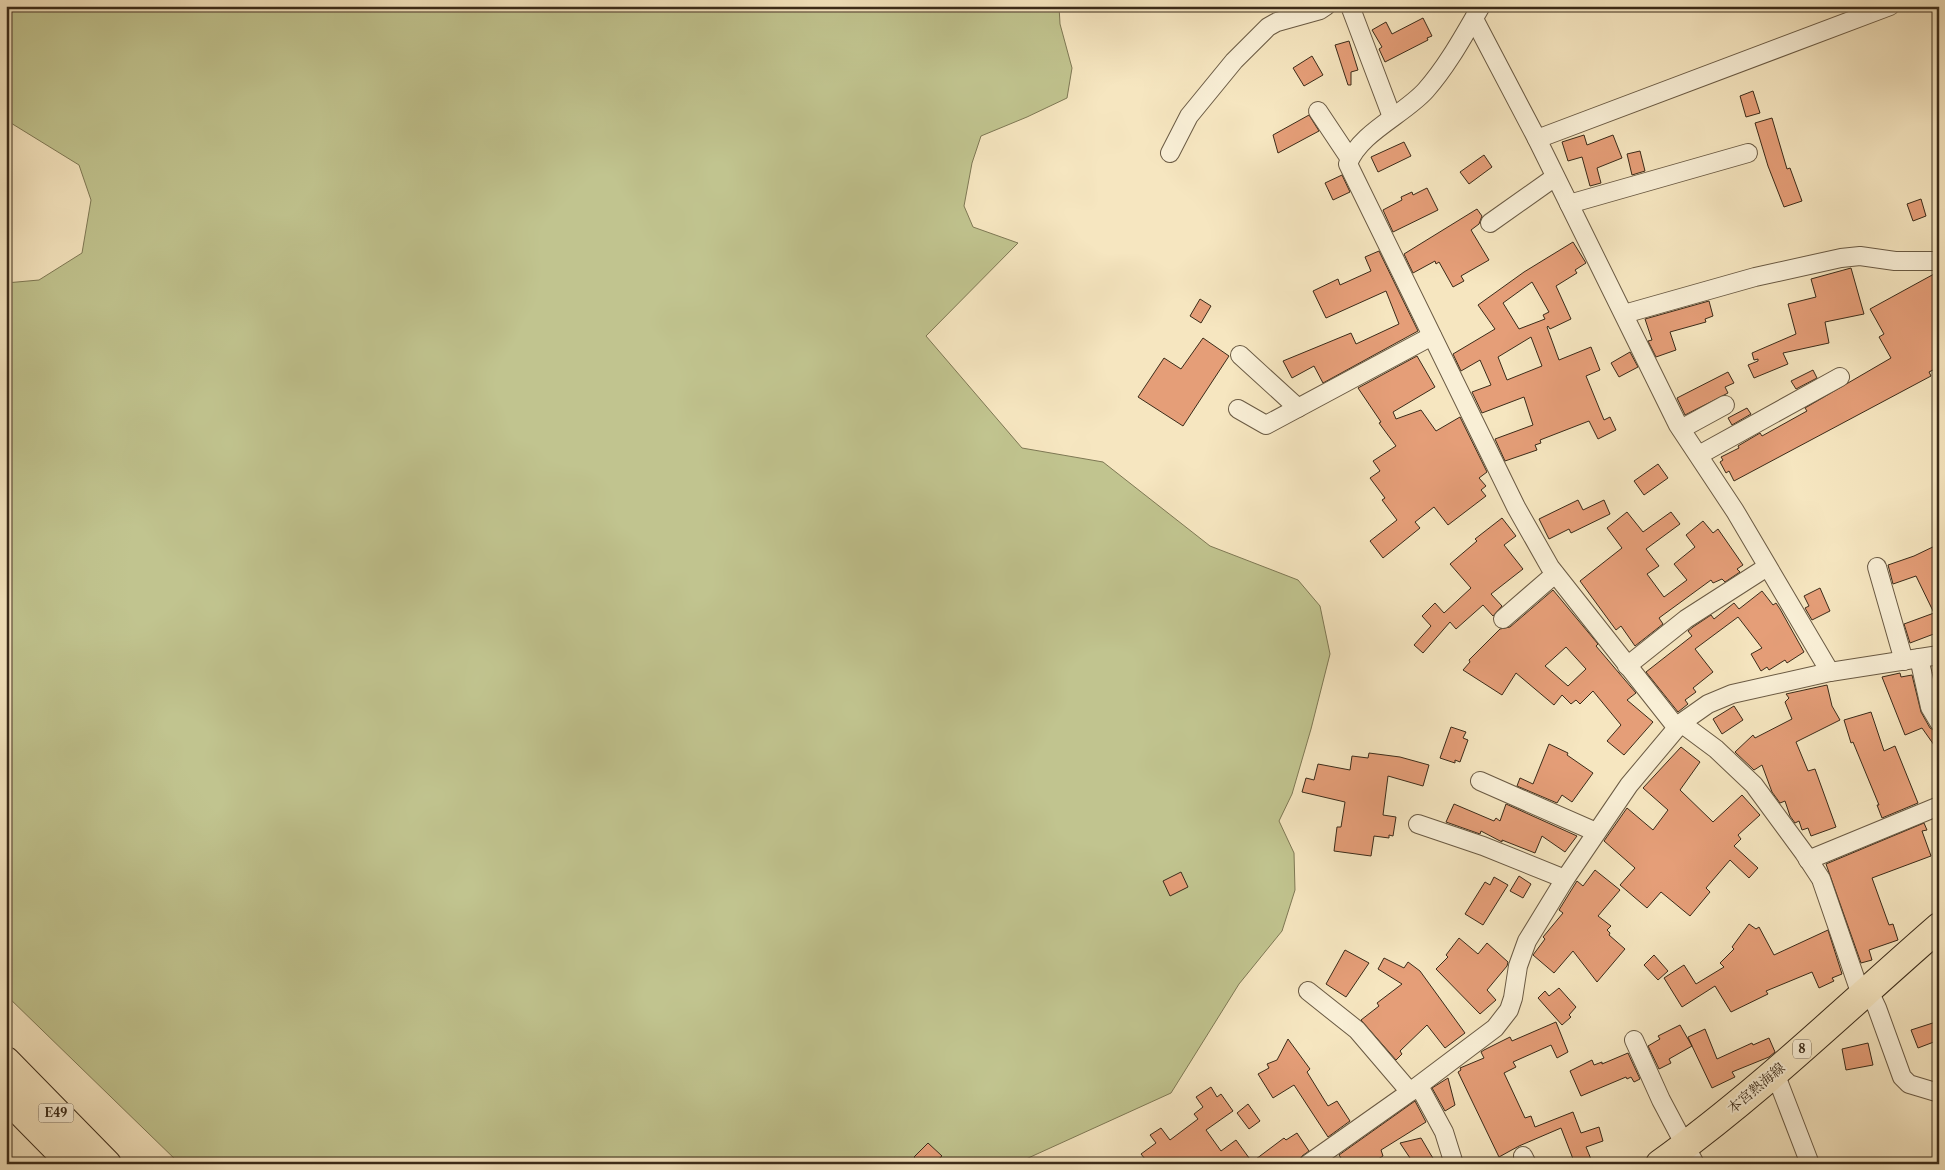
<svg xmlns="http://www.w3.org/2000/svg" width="1945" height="1170" viewBox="0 0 1945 1170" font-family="'Libre Caslon Text','Noto Serif JP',serif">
<rect width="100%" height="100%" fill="#f6e6c0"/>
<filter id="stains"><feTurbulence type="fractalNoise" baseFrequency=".004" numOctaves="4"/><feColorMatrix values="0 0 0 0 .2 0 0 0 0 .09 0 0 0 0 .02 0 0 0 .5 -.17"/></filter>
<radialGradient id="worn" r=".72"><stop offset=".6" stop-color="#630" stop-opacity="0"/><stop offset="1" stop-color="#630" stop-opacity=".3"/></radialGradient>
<polygon fill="#c1c48f" stroke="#7e7854" points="6,6 1059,6 1060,24 1072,68 1067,98 1027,117 981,136 972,163 964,206 973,227 1018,243 926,336 1022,448 1103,462 1210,546 1298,580 1320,606 1330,654 1311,729 1292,794 1279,821 1294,853 1295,890 1282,931 1239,984 1171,1093 1015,1164 180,1164 6,995 6,283 39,280 82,253 91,200 79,165 6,120"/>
<g fill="#e59e78" stroke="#3b2b19" fill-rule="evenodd">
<polygon points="1423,18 1432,36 1427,38 1428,40 1385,62 1379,49 1382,47 1372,30 1386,22 1392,34"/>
<polygon points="1349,41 1358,70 1351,72 1351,85 1348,85 1335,45"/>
<polygon points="1312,56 1323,75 1304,86 1293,68"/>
<polygon points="1753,91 1760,113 1746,117 1740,96"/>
<polygon points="1309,115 1319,131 1278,153 1273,135"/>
<polygon points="1772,118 1787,169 1790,168 1802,201 1784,207 1768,166 1755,123"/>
<polygon points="1584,135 1587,145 1613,135 1622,158 1597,168 1601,183 1590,186 1582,157 1568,161 1562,142"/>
<polygon points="1404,142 1411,156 1378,172 1371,157"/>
<polygon points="1640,151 1645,171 1632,175 1627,154"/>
<polygon points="1484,155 1492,167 1469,184 1460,172"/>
<polygon points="1342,175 1350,192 1333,200 1325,183"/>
<polygon points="1427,188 1438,210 1393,232 1383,210 1402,200 1401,197 1412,192 1413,195"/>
<polygon points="1921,199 1926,216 1913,221 1907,204"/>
<polygon points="1477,209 1482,216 1479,224 1471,230 1489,260 1461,276 1464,281 1453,287 1439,262 1436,264 1435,261 1413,273 1404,254"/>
<path d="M1573,242l13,21 -11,7 2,3 -21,13 15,33 -21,10 -2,-3 -1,1 12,33 32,-13 9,23 -14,6 18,44 6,-3 6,13 -18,9 -9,-18 -49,19 1,3 -6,2 2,5 -32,11 -10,-22 38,-14 -9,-28 -42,16 -10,-21 19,-7 -11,-25 -19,11 -8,-17 42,-25 -17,-24 46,-33zM1532,282l17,30 -6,3 2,4 -26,10 -16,-26zM1531,337l11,29 -35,14 -9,-23z"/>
<polygon points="1379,251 1418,331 1323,383 1314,366 1292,378 1283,361 1351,333 1356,344 1399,324 1386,291 1326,318 1313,291 1338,279 1340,285 1371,271 1365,257"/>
<polygon points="1851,268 1864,314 1825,322 1829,343 1783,353 1788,364 1754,378 1748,365 1758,361 1758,359 1754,360 1752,353 1796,334 1788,304 1816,297 1811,279"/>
<polygon points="1934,274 1939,282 1939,367 1929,372 1931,376 1734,481 1729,471 1726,473 1720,462 1723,460 1721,457 1739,448 1738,446 1760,433 1762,436 1807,411 1805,408 1891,358 1879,337 1884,334 1870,309"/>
<polygon points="1200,299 1211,306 1201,323 1190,316"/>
<polygon points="1709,301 1713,316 1705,319 1706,322 1670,332 1676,350 1656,357 1648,341 1652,340 1645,319"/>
<polygon points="1203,338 1229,356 1183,426 1138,397 1164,358 1181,369"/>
<polygon points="1630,352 1638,367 1619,377 1611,363"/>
<polygon points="1417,356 1435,387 1393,412 1396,419 1421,410 1436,431 1460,417 1487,472 1479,478 1486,486 1481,490 1486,496 1448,525 1434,507 1415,522 1420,528 1383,558 1370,541 1397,520 1382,500 1385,498 1370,478 1380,471 1373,461 1396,446 1379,423 1381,422 1358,388"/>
<polygon points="1813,370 1817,378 1796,389 1791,381"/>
<polygon points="1728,372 1734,383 1725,387 1728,393 1685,415 1677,398"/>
<polygon points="1747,408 1751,414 1732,425 1728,418"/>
<polygon points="1658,464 1668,478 1644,495 1634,481"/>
<polygon points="1578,500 1583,510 1604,500 1610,514 1571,533 1569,529 1549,539 1539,519"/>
<polygon points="1627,512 1643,532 1671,512 1680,524 1646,549 1659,566 1647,574 1664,597 1687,580 1674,564 1695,547 1686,535 1703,521 1713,533 1718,529 1743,565 1737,569 1740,572 1725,582 1722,579 1713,583 1711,580 1659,618 1663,624 1635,646 1621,626 1616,630 1580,581 1622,548 1607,528"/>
<polygon points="1502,518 1516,536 1504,545 1523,569 1491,594 1502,606 1493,616 1483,605 1456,629 1450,622 1423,653 1414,645 1431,626 1422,616 1435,603 1444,613 1471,588 1450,564 1477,541 1475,539"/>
<polygon points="1939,544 1939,632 1910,643 1904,624 1934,613 1916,576 1893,584 1888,565 1914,556"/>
<polygon points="1820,588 1830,611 1812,620 1805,608 1809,606 1804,596"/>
<path d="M1553,590l45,54 -2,2 40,47 -9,7 26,22 -29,33 -17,-14 14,-16 -28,-34 -13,13 -4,-4 -5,4 -9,-9 -8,10 -38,-32 -14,22 -39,-25 7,-8 -1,-2 31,-31 10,-2zM1566,647l20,22 -18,17 -23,-20z"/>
<polygon points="1762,591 1773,605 1776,603 1780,609 1804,652 1787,663 1785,660 1769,670 1767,667 1761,671 1751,654 1762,648 1738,617 1695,649 1713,672 1693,688 1696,692 1685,700 1688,704 1678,712 1646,672 1692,636 1688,631 1693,627 1711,615 1714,619 1734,603 1739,609"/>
<polygon points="1939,670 1939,697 1933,672"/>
<polygon points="1900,673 1901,677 1912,675 1921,712 1930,728 1939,733 1939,752 1922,728 1905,735 1882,677"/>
<polygon points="1827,685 1832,706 1840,720 1796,742 1808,771 1815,769 1836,827 1811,836 1808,828 1802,830 1799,821 1795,823 1790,816 1785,801 1780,803 1772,792 1762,765 1754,770 1735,752 1753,735 1755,738 1792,719 1785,702 1789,698 1786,694"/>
<polygon points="1734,706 1743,720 1722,734 1713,719"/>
<polygon points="1871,712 1884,751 1895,746 1918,803 1882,818 1877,805 1879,805 1853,742 1851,743 1844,720"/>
<polygon points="1451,727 1466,732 1463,738 1468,740 1460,762 1455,760 1455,763 1440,758"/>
<polygon points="1549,744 1568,753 1567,755 1593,773 1572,802 1562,795 1557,803 1517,786 1520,778 1533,784"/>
<polygon points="1681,747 1700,762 1680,790 1713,822 1742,795 1760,815 1738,835 1741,839 1734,846 1758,868 1749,878 1730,860 1706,888 1710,892 1690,916 1661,892 1647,908 1620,885 1635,868 1604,841 1627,808 1653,830 1668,810 1643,788"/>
<polygon points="1369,753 1400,757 1429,765 1423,786 1388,776 1383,815 1396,817 1393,836 1389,835 1389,838 1374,836 1371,856 1334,851 1337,827 1341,827 1345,802 1302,792 1306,778 1314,780 1318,764 1350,770 1352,756 1368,758"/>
<polygon points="1454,804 1494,821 1496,818 1500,821 1506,804 1577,836 1565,852 1542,836 1535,853 1502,840 1502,842 1481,831 1480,834 1446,822"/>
<polygon points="1924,823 1927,830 1922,831 1931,856 1872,878 1889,925 1893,924 1898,940 1869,950 1872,960 1861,963 1826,864"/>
<polygon points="1595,870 1620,890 1598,916 1611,926 1607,930 1610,933 1609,935 1625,949 1597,982 1573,951 1554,973 1533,955 1545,939 1543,937 1563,913 1559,910 1577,881 1583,886"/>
<polygon points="1181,872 1188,887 1170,896 1163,881"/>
<polygon points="1519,876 1531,884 1523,898 1510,891"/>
<polygon points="1494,877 1508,885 1483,925 1465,914 1485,882 1490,885"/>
<polygon points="1749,924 1756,929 1759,927 1774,955 1828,930 1842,974 1832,978 1834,981 1819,988 1812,972 1766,991 1768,994 1731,1012 1715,986 1682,1007 1664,978 1684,965 1696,984 1724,967 1720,963 1734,949 1732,947"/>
<polygon points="1459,938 1478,954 1487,943 1508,962 1507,966 1487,990 1496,1000 1480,1014 1436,969 1448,957 1446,955"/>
<polygon points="1345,950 1369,963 1346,997 1326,984"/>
<polygon points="1654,955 1668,971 1658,980 1644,965"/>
<polygon points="1384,958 1404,968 1408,962 1420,971 1465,1033 1445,1048 1427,1025 1400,1051 1402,1054 1396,1060 1361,1020 1379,1006 1377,1003 1402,984 1378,969"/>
<polygon points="1559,988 1576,1007 1569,1015 1571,1017 1562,1025 1538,998 1545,991 1549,996"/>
<polygon points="1939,1021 1939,1040 1918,1048 1911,1030"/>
<polygon points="1556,1022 1568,1052 1557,1058 1551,1045 1513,1062 1516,1067 1504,1073 1525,1118 1531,1116 1535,1127 1573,1112 1581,1133 1599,1127 1603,1141 1586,1147 1593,1164 1575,1164 1561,1128 1519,1146 1499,1157 1458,1072 1461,1070 1460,1068 1484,1058 1481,1052 1484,1050 1510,1037 1512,1041"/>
<polygon points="1680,1025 1692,1046 1688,1037 1705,1029 1717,1059 1752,1043 1753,1045 1769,1038 1775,1052 1769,1057 1732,1072 1735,1077 1712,1088 1692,1046 1669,1059 1671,1063 1659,1069 1648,1046 1660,1039 1658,1036"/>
<polygon points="1288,1039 1310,1069 1307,1072 1328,1106 1337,1101 1350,1121 1328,1137 1294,1085 1273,1098 1258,1074 1269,1068 1267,1064 1277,1060"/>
<polygon points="1868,1043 1873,1065 1846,1070 1842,1049"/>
<polygon points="1628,1053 1640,1079 1634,1082 1631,1077 1627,1079 1626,1077 1581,1096 1570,1071 1592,1060 1594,1065 1602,1062 1602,1064"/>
<polygon points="1448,1078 1455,1105 1445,1111 1432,1088"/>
<polygon points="1211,1087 1217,1097 1221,1094 1233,1111 1206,1130 1221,1151 1236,1140 1252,1162 1284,1138 1286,1140 1297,1133 1309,1151 1302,1156 1298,1164 1149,1164 1141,1154 1156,1143 1150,1135 1161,1128 1170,1140 1198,1119 1194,1114 1203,1107 1196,1097"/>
<polygon points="1415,1101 1426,1122 1381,1150 1383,1156 1370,1164 1345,1164 1339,1155"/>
<polygon points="1248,1104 1260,1121 1249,1129 1237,1113"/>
<polygon points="1421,1138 1431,1155 1437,1164 1414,1164 1400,1143"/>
<polygon points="928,1143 942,1156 933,1164 920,1164 914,1157"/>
</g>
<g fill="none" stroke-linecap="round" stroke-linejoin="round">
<defs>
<g id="street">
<polyline points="1350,6 1392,117"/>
<path d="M1481,6c-17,29 -33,59 -55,84 -21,24 -67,43 -78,74l168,343 34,60 127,161"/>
<polyline points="1474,19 1537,139 1678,425 1735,511 1830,672"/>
<polyline points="1318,111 1350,159"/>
<polyline points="1537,139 1890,6"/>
<polyline points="1170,153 1189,116 1234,61 1268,27 1277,22 1320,10 1326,6"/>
<polyline points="1569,204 1748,153"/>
<polyline points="1490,223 1555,177"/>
<polyline points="1624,314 1755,277 1841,258 1860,256 1895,261 1939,261"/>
<polyline points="1240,355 1298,408"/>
<polyline points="1238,409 1266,425 1432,336"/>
<polyline points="1681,429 1725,405"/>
<polyline points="1699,455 1840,377"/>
<polyline points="1877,567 1904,661"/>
<polyline points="1503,619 1555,574"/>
<polyline points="1919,658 1930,707 1939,722"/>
<polyline points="1627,666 1686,619 1767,567"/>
<polyline points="1681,723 1716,749 1754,785 1804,853 1821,879 1861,995"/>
<polyline points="1480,781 1596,832"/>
<polyline points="1418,824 1483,846 1565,879"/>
<polyline points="1808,860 1939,806"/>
<polyline points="1868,989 1877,1008 1902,1077 1909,1084 1939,1093"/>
<polyline points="1308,991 1357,1030 1410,1092"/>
<polyline points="1634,1040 1661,1100 1695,1164"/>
<polyline points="1775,1073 1810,1164"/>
<polyline points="1419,1086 1444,1132 1454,1164"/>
<polyline points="1523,1156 1527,1164"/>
<polyline points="1308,1164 1410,1092 1495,1028 1509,1010 1513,998 1518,966 1527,941 1565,879 1629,785 1681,723 1708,704 1732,694 1830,672 1939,655"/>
</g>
<path id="primary" d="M1660,1164c99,-71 187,-157 279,-237"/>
<g id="highway">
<polyline points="6,1061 107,1164"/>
<polyline points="6,1097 72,1164"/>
</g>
</defs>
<use href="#street" stroke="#6a5a43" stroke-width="20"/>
<use href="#primary" stroke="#3b2b19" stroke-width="30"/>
<use href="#highway" stroke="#3b2b19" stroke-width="30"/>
<use href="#street" stroke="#f9efd6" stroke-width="18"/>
<use href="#primary" stroke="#f6e6c0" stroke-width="28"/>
<use href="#highway" stroke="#f6e6c0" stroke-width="28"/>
</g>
<g text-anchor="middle" stroke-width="4" stroke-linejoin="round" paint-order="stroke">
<g fill="#f9efd6" stroke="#746652" stroke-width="1">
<rect x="1793" y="1039.5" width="18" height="19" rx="4"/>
<rect x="38.5" y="1103.5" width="35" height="19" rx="4"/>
</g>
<g font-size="12" font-weight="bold" fill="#3b2b19">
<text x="1802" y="1053">8</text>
<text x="56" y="1117">E49</text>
</g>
<g font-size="14" fill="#3b2b19" stroke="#f9efd6">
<text transform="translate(1756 1088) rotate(-40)" y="5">本宮熱海線</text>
</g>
</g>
<rect width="1945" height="1170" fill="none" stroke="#f6e6c0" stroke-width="25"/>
<rect x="8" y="8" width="1930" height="1155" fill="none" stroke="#3b2b19" stroke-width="2.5"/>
<rect x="12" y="12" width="1920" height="1145" fill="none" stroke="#3b2b19"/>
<rect width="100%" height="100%" filter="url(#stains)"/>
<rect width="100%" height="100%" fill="url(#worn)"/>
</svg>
